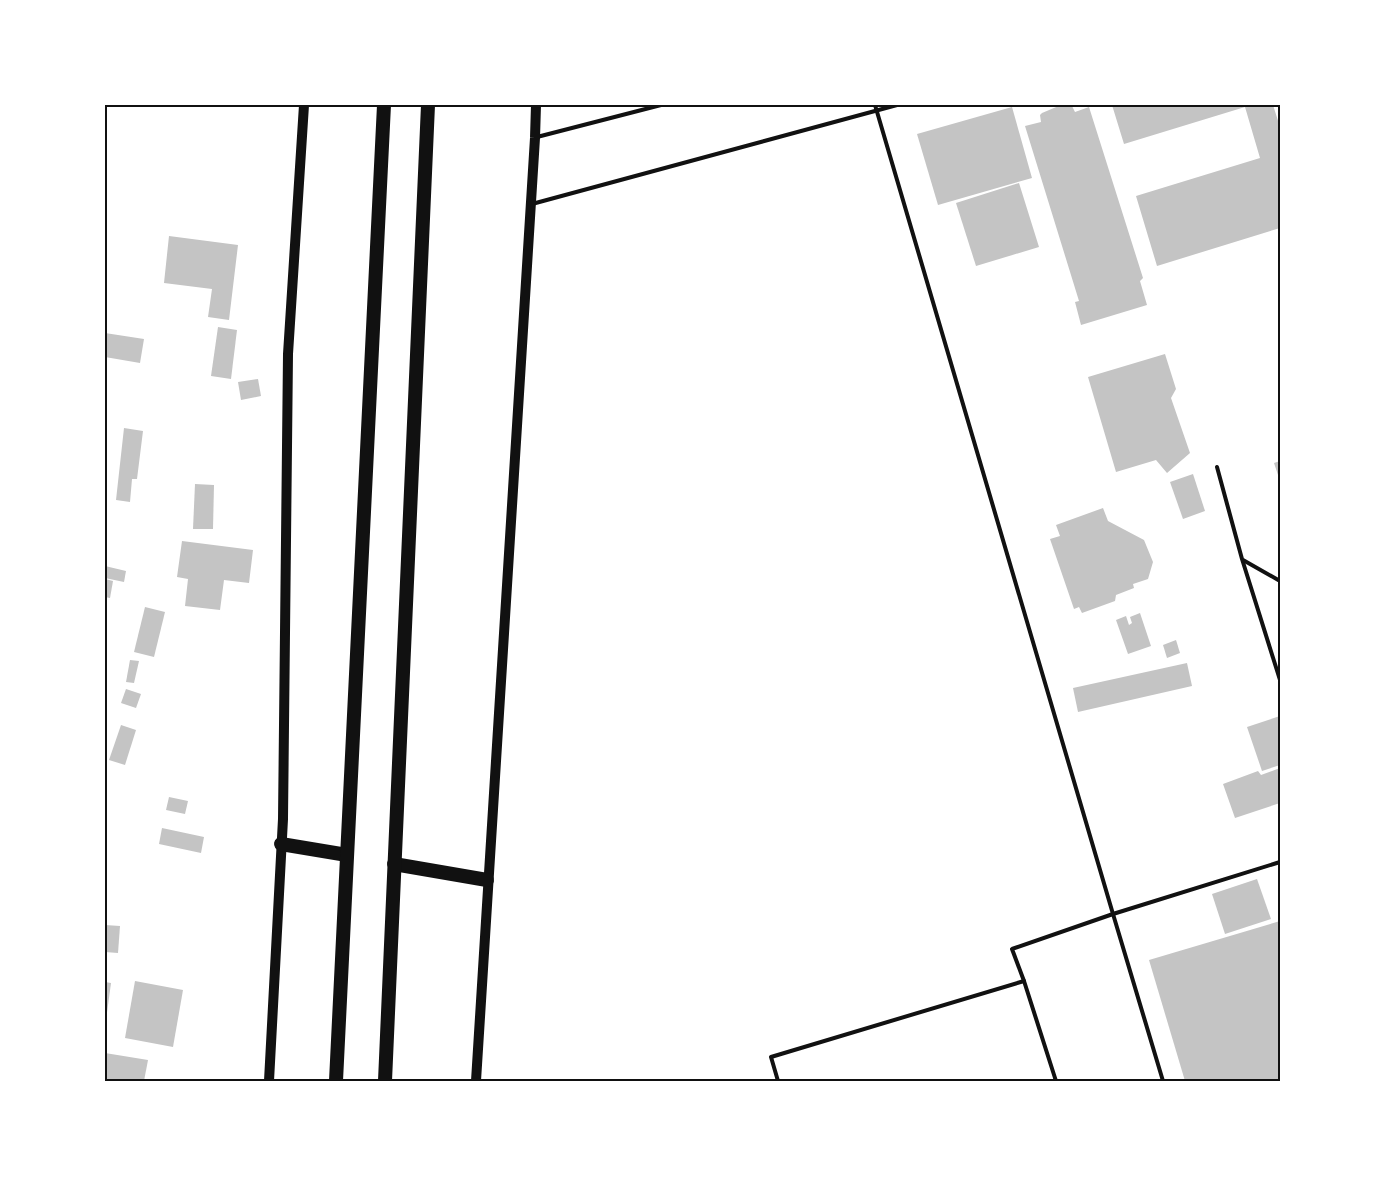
<svg xmlns="http://www.w3.org/2000/svg" width="1385" height="1186" viewBox="0 0 1385 1186" font-family="Cabin,sans-serif">
<rect width="100%" height="100%" fill="#fff"/>
<g fill="#c4c4c4">
<polygon points="1061,105 1069,107 1072,106 1075,112 1089,107 1143,278 1140,281 1147,305 1081,325 1075,302 1079,301 1025,126 1041,122 1040,115 1042,113"/>
<polygon points="1112,105 1273,105 1280,127 1280,228 1157,266 1136,196 1260,158 1245,107 1124,144"/>
<polygon points="1012,107 1032,178 938,205 917,134"/>
<polygon points="1019,183 1039,247 976,266 956,203"/>
<polygon points="169,236 238,245 229,320 208,317 212,289 164,283"/>
<polygon points="218,327 237,330 231,379 211,376"/>
<polygon points="105,333 144,339 140,363 105,357"/>
<polygon points="1165,354 1176,389 1171,398 1190,453 1167,473 1156,460 1116,472 1088,377"/>
<polygon points="258,379 261,396 241,400 238,382"/>
<polygon points="124,428 143,431 137,479 132,479 130,502 116,500"/>
<polygon points="1280,461 1280,481 1274,463"/>
<polygon points="1193,474 1205,511 1183,519 1170,482"/>
<polygon points="195,484 214,485 213,529 193,529"/>
<polygon points="1103,508 1108,521 1144,540 1153,562 1148,579 1133,584 1134,588 1116,595 1115,601 1082,613 1079,607 1074,609 1050,539 1060,536 1056,525"/>
<polygon points="182,541 253,550 249,583 224,580 220,610 185,606 188,579 177,577"/>
<polygon points="105,566 126,571 124,582 105,578"/>
<polygon points="105,579 113,581 110,598 105,597"/>
<polygon points="145,607 165,612 154,657 134,652"/>
<polygon points="1140,613 1151,646 1128,654 1116,620 1126,616 1129,625 1132,623 1130,617"/>
<polygon points="1176,640 1180,653 1167,658 1163,645"/>
<polygon points="130,660 139,661 134,683 126,682"/>
<polygon points="1187,663 1192,686 1078,712 1073,688"/>
<polygon points="126,689 141,694 136,708 121,703"/>
<polygon points="1280,716 1280,765 1262,771 1247,727"/>
<polygon points="121,725 136,730 125,765 109,760"/>
<polygon points="1280,768 1280,803 1235,818 1223,784 1258,771 1261,775"/>
<polygon points="169,797 188,801 185,814 166,810"/>
<polygon points="162,828 204,837 201,853 159,844"/>
<polygon points="1257,879 1271,919 1225,934 1212,894"/>
<polygon points="1280,921 1280,1081 1185,1081 1149,960"/>
<polygon points="105,925 120,926 118,953 105,952"/>
<polygon points="135,981 183,990 173,1047 125,1038"/>
<polygon points="105,982 111,983 106,1020 105,1020"/>
<polygon points="105,1053 148,1060 144,1081 105,1081"/>
</g>
<g fill="none" stroke-linecap="round" stroke-linejoin="round">
<g stroke="#111" stroke-width="4">
<polyline points="875,105 1113,914 1280,862"/>
<polyline points="537,137 661,105"/>
<polyline points="532,204 897,105"/>
<polyline points="1217,467 1242,559 1280,680"/>
<polyline points="1243,560 1280,581"/>
<polyline points="778,1081 771,1057 1024,981"/>
<polyline points="1056,1081 1024,981 1012,949 1113,914 1163,1081"/>
</g>
<g stroke="#111" stroke-width="10">
<polyline points="269,1081 283,819 288,354 304,105"/>
<polyline points="476,1081 535,138 536,105"/>
</g>
<g stroke="#111" stroke-width="14">
<polyline points="281,844 347,855"/>
<polyline points="394,864 487,880"/>
<polyline points="336,1081 384,105"/>
<polyline points="385,1081 428,105"/>
</g>
</g>
<rect width="1385" height="1186" fill="none" stroke="#ffffff" stroke-width="212"/>
<rect x="106" y="106" width="1173" height="974" fill="none" stroke="#111" stroke-width="2"/>
</svg>
